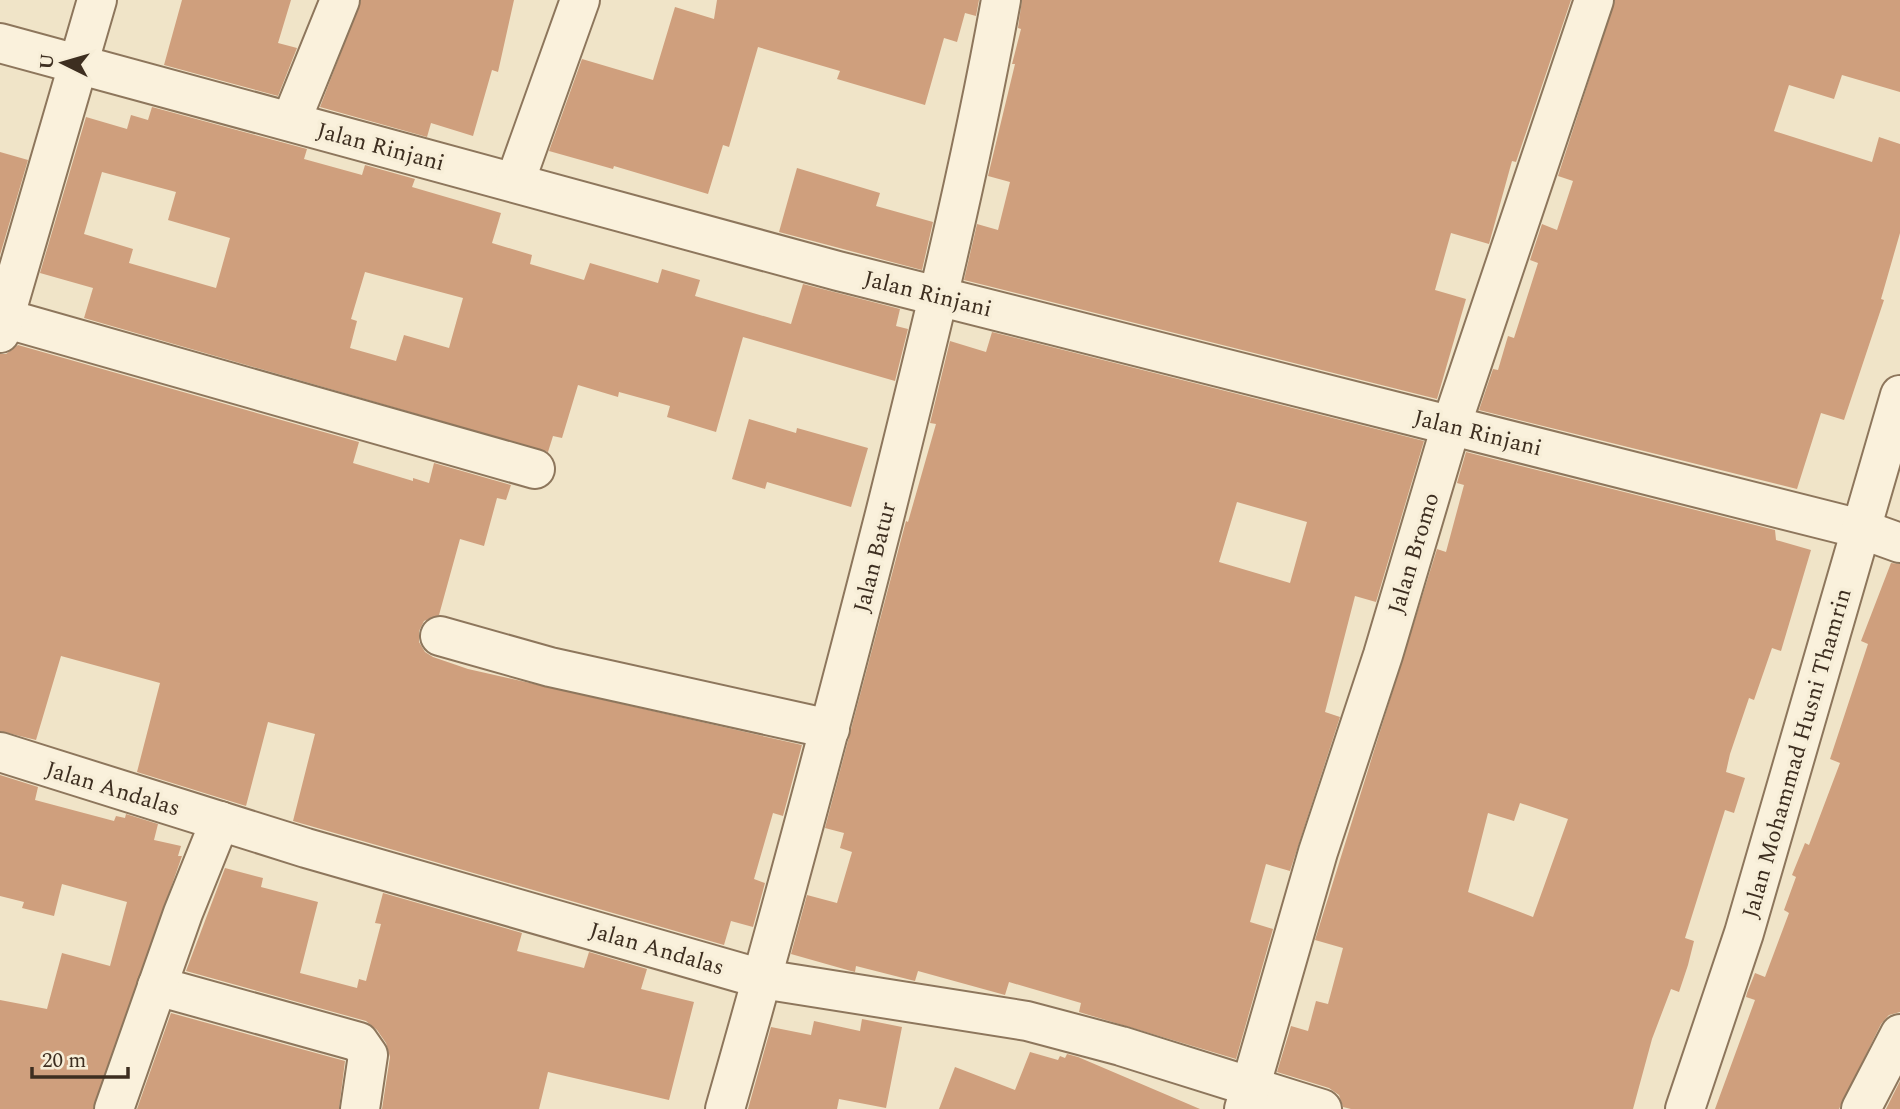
<svg xmlns="http://www.w3.org/2000/svg" width="1900" height="1109" viewBox="0 0 1900 1109" font-family="Spectral,serif">
<rect width="100%" height="100%" fill="#f0e4c8"/>
<g fill="#cf9f7d" fill-rule="evenodd">
<polygon points="182,0 291,0 278,43 297,48 278,96 164,65"/>
<polygon points="361,0 514,0 498,72 492,70 473,136 431,123 427,137 320,107"/>
<polygon points="717,0 979,0 976,16 965,13 957,42 944,38 925,105 837,79 840,71 758,47 729,147 723,145 708,194 614,166 613,169 549,151 582,59 653,80 675,7 714,19"/>
<polygon points="1022,0 1571,0 1516,162 1512,161 1489,244 1451,233 1435,290 1466,299 1437,399 964,280 977,224 998,230 1010,182 988,176 1015,64 1012,64 1021,29 1018,28"/>
<polygon points="1615,0 1900,0 1900,92 1842,75 1834,99 1789,85 1774,131 1872,162 1879,137 1900,144 1900,233 1881,299 1884,300 1844,420 1821,413 1797,489 1479,410 1493,369 1498,370 1508,336 1514,338 1538,263 1530,260 1542,224 1557,230 1573,181 1558,176"/>
<path d="M152,107l155,42 -3,10 58,16 3,-10 50,14 -3,8 89,26 -9,30 40,12 -2,9 54,16 6,-17 68,20 4,-14 38,11 -5,16 96,28 12,-40 97,25 -4,17 12,3 -13,52 -152,-44 -27,95 -49,-15 3,-11 -51,-14 -1,5 -40,-12 -16,53 -9,-2 -5,16 -464,-134 9,-30 -53,-15 46,-156 41,12 4,-14 17,5zM102,172l74,20 -8,28 62,18 -14,50 -87,-25 4,-14 -49,-15zM365,272l98,26 -14,50 -45,-13 -8,26 -46,-13 7,-27 -6,-2z"/>
<polygon points="0,152 28,160 0,255"/>
<polygon points="797,168 880,193 876,206 933,222 922,270 779,232"/>
<path d="M992,332l432,109 -48,161 -21,-6 -30,116 15,5 -50,154 -24,-7 -16,58 23,7 -37,130 -157,-47 2,-9 -72,-21 -4,13 -87,-24 -3,10 -59,-15 -1,6 -4,-1 -60,-17 16,-59 30,8 15,-51 -12,-4 4,-15 -19,-5 81,-307 2,1 28,-98 -6,-1 20,-82 36,11zM1237,502l70,20 -17,61 -71,-21z"/>
<polygon points="18,345 359,442 353,463 413,481 413,478 429,483 434,463 511,485 506,500 497,498 484,546 460,539 439,615 424,621 419,631 419,642 425,652 433,657 468,669 802,745 783,816 773,813 754,879 765,883 753,927 731,921 724,945 293,821 315,734 268,722 246,806 137,772 160,683 61,656 36,740 0,731 0,354 6,354"/>
<polygon points="749,419 796,433 797,428 868,448 851,507 767,482 765,489 732,479"/>
<path d="M1466,452l309,78 1,10 35,10 -30,101 -9,-3 -18,52 -5,-2 -19,56 -4,18 19,6 -11,35 -9,-3 -40,128 9,3 -6,24 -9,27 -8,-3 -19,50 -19,70h-282l-8,-2 -4,-12 -10,-7 -52,-16 14,-46 17,5 8,-30 12,3 15,-56 -28,-8 122,-391 9,3 18,-67 -7,-2zM1520,803l48,16 -35,98 -65,-25 20,-79 26,8z"/>
<polygon points="1891,563 1900,564 1900,1012 1889,1015 1881,1024 1839,1109 1715,1109 1755,1000 1746,997 1747,993 1755,973 1765,977 1789,913 1784,910 1796,877 1792,875 1805,843 1809,845 1840,763 1830,759 1868,644 1861,641"/>
<polygon points="0,775 38,787 35,800 114,821 116,816 125,818 126,814 158,824 154,840 181,846 178,856 182,856 93,1109 0,1109 0,1000 47,1009 62,953 110,966 127,902 62,884 54,916 22,908 24,902 0,896"/>
<polygon points="225,868 263,878 261,887 318,902 300,973 357,988 359,979 366,981 381,924 375,923 383,893 522,933 517,951 584,968 589,952 647,969 641,989 694,1002 669,1100 548,1072 539,1109 382,1109 390,1057 386,1043 377,1030 366,1021 186,971"/>
<polygon points="171,1013 345,1061 339,1109 137,1109"/>
<polygon points="862,1019 902,1027 886,1108 839,1099 837,1109 748,1109 771,1027 811,1035 814,1021 860,1031"/>
<polygon points="1030,1052 1058,1060 1060,1056 1065,1058 1067,1054 1078,1057 1200,1109 939,1109 955,1067 1015,1090"/>
<polygon points="1900,1081 1900,1109 1886,1109"/>
</g>
<g fill="none" stroke-linecap="round" stroke-linejoin="round">
<defs>
<g id="minor">
<polyline points="0,43 838,271 1861,529 1900,543"/>
<polyline points="291,121 340,0"/>
<polyline points="515,182 580,0"/>
<polyline points="0,317 535,469"/>
<polyline points="0,333 97,0"/>
<polyline points="440,636 550,667 830,729"/>
<polyline points="0,752 306,848 762,979 1027,1021 1121,1046 1322,1109"/>
<polyline points="157,986 359,1042 368,1055 360,1109"/>
<polyline points="114,1109 183,913 220,821"/>
<path d="M725,1109c57,-199 110,-399 161,-599 42,-169 84,-338 115,-510"/>
<polyline points="1244,1109 1318,852 1383,655 1451,426 1594,0"/>
<polyline points="1685,1109 1744,933 1900,395"/>
<polyline points="1861,1109 1900,1034"/>
</g>
</defs>
<use href="#minor" stroke="#8d765c" stroke-width="42"/>
<use href="#minor" stroke="#faf1dc" stroke-width="38"/>
</g>
<g text-anchor="middle" stroke-width="7" stroke-linejoin="round" paint-order="stroke">
<g font-size="23" fill="#3d2e20" stroke="#f7eed8">
<text transform="translate(381 146) rotate(15)" y="8">Jalan Rinjani</text>
<text transform="translate(928 293) rotate(14)" y="8">Jalan Rinjani</text>
<text transform="translate(1478 432) rotate(14)" y="8">Jalan Rinjani</text>
<text transform="translate(1413 553) rotate(-73)" y="8">Jalan Bromo</text>
<text transform="translate(874 557) rotate(-76)" y="8">Jalan Batur</text>
<text transform="translate(1796 753) rotate(-74)" y="8">Jalan Mohammad Husni Thamrin</text>
<text transform="translate(113 788) rotate(17)" y="8">Jalan Andalas</text>
<text transform="translate(657 948) rotate(16)" y="8">Jalan Andalas</text>
</g>
</g>
<g transform="translate(63 63) rotate(275)" stroke="#f7eed8" stroke-width="5" paint-order="stroke">
<path d="M0-5L12 26L0 18L-12 26Z" fill="#3d2e20"/>
<text y="-10" font-size="19" font-weight="bold" text-anchor="middle" fill="#3d2e20">U</text>
</g>
<path d="M32 1067v10h96v-10" fill="none" stroke="#3d2e20" stroke-width="3.5"/>
<text x="42" y="1067" font-size="21" fill="#3d2e20" stroke="#f7eed8" stroke-width="5" paint-order="stroke">20 m</text>
</svg>
